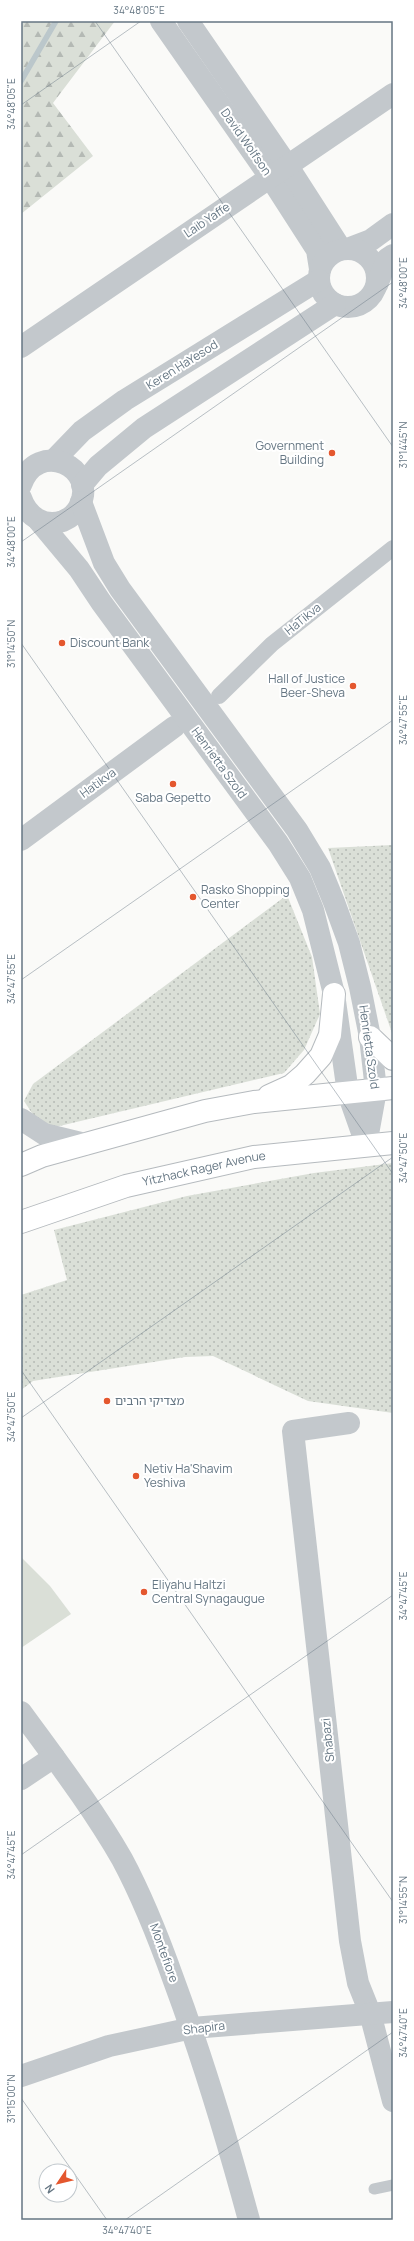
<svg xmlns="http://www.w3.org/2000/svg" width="414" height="2241" viewBox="0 0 414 2241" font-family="Manrope,'Noto Sans Hebrew',sans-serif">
<defs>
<pattern id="forest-firs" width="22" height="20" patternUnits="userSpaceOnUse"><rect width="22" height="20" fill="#dadfd7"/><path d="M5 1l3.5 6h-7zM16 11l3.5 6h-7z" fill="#b4b9b4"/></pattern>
<pattern id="park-dots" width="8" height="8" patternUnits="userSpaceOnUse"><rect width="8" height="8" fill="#dadfd7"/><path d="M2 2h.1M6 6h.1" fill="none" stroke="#b4b9b4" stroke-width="1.8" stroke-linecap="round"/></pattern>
</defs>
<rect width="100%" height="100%" fill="#fafaf8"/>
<polygon fill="#dadfd7" points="21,1557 50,1586 71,1614 21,1648"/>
<polygon fill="url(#forest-firs)" points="24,21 115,21 53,103 93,156 21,214 21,27"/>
<g fill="url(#park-dots)">
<polygon points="393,845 393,1036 328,848"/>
<polygon points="287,895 312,957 320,1014 304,1050 284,1073 51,1128 37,1121 24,1101 33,1084"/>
<polygon points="393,1163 393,1413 308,1401 213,1356 185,1357 33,1381 21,1390 21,1295 67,1280 54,1230 187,1196 314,1173"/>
</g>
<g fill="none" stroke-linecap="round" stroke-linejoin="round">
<polyline stroke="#bbc7cb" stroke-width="5.5" points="21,81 56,21"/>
<defs>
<g id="primary">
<polyline points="370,1037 393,1059"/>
<polyline points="269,1096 291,1086 305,1074 321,1056 330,1035 334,994"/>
<polyline points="21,1165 42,1156 205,1111 254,1102 393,1088"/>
<path id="s1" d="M21,1222l105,-36 128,-29 139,-14"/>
</g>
</defs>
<use href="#primary" stroke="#b5babe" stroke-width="24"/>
<polyline stroke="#c3c8cc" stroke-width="11" points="374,2189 393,2185"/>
<polyline stroke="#c3c8cc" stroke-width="16" points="219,696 272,644 393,548"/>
<g stroke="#c3c8cc" stroke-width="22">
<polyline points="161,21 270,177 317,250 320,269"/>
<polyline points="188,21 287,165 341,249"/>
<polyline points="21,347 393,94"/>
<polyline points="21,840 174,727"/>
<polyline points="21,1119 44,1134 85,1144"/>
<polyline points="349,1423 293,1431 350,1941 358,1983 370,2013 393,2101"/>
<path d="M21,1712c35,48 71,95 101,147 21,39 37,80 52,122 29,78 53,158 75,239"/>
<polyline points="21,1779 54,1757"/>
<polyline points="21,2076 109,2046 192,2028 393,2012"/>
</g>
<g stroke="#c3c8cc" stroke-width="22">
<polyline points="350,248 371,240 393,224"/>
<circle cx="348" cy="278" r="29"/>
<polyline points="377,285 387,259 393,255"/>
<polyline points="54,460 82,431 125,400 319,280"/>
<path d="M21,485c16,-47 79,-18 58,22 -3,6 -9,11 -16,14 -19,7 -36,-5 -42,-23"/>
<polyline points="82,485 98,466 144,428 335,304"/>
<polyline points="81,502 104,563 120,589 297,830 320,868 334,902 349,943 360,987 370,1037 376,1090 366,1145"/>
<polyline points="39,521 79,569 101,602 278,843 300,878 313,910 334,994 348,1093 366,1144"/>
</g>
<use href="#primary" stroke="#fff" stroke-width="22"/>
</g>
<path fill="none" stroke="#657683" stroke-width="1" stroke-opacity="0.45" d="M95,21l298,426M21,105l120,-84M21,542l372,-260M21,643l372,531M21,980l372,-260M21,1370l372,532M21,1418l372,-261M21,1855l372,-260M21,2098l86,122M125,2220l268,-188"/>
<g fill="#e4572e" stroke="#fff" stroke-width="1.5">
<circle cx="332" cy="453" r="4"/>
<circle cx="62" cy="643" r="4"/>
<circle cx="353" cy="686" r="4"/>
<circle cx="173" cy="784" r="4"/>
<circle cx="193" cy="897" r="4"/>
<circle cx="107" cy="1401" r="4"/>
<circle cx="136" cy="1476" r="4"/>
<circle cx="144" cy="1592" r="4"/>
</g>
<g text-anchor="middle" stroke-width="4" stroke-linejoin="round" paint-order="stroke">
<g font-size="12" fill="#657683" stroke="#fff">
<text transform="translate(246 142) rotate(55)" y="4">David Wolfson</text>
<text transform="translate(207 220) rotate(-34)" y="4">Laib Yaffe</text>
<text transform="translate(182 365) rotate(-32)" y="4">Keren HaYesod</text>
<text transform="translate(303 619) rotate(-39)" y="4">HaTikva</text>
<text transform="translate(219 763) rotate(54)" y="4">Henrietta Szold</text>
<text transform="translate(98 783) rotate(-36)" y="4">Hatikva</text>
<text transform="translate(369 1047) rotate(82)" y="4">Henrietta Szold</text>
<text dy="4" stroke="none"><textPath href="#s1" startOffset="191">Yitzhack Rager Avenue</textPath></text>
<text transform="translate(328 1740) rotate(-96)" y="4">Shabazi</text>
<text transform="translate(164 1953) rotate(70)" y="4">Montefiore</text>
<text transform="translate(204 2028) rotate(-7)" y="4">Shapira</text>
</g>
<g font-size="12" fill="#657683" stroke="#fff" text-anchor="start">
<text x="324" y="450" text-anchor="end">Government<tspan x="324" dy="14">Building</tspan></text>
<text x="70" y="647">Discount Bank</text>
<text x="345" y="683" text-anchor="end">Hall of Justice<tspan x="345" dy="14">Beer-Sheva</tspan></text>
<text x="173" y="802" text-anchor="middle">Saba Gepetto</text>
<text x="201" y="894">Rasko Shopping<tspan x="201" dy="14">Center</tspan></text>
<text x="115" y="1405">מצדיקי הרבים</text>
<text x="144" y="1473">Netiv Ha'Shavim<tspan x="144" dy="14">Yeshiva</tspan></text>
<text x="152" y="1589">Eliyahu Haltzi<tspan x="152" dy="14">Central Synagaugue</tspan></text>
</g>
</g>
<rect width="414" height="2241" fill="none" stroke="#ffffff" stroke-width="44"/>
<g transform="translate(58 2183) rotate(235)"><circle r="19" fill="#ffffff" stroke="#c1c8cd"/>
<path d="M0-3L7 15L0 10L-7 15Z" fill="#e4572e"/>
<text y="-6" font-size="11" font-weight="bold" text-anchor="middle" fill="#657683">N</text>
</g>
<rect x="22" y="22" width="370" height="2197" fill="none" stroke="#657683" stroke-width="1.5"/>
<g font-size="10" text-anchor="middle" fill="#657683">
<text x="139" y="14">34°48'05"E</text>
<text transform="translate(11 104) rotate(-90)" y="4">34°48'05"E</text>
<text transform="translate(403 283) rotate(-90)" y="4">34°48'00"E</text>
<text transform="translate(403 445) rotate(-90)" y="4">31°14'45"N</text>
<text transform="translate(11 542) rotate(-90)" y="4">34°48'00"E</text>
<text transform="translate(11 644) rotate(-90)" y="4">31°14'50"N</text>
<text transform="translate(403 720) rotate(-90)" y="4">34°47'55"E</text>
<text transform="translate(11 979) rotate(-90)" y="4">34°47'55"E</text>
<text transform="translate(403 1158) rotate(-90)" y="4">34°47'50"E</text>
<text transform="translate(11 1417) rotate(-90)" y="4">34°47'50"E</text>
<text transform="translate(403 1596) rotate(-90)" y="4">34°47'45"E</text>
<text transform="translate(11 1855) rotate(-90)" y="4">34°47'45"E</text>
<text transform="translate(403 1900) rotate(-90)" y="4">31°14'55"N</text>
<text transform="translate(403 2033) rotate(-90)" y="4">34°47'40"E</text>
<text transform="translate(11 2099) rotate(-90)" y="4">31°15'00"N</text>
<text x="127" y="2234">34°47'40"E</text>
</g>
</svg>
